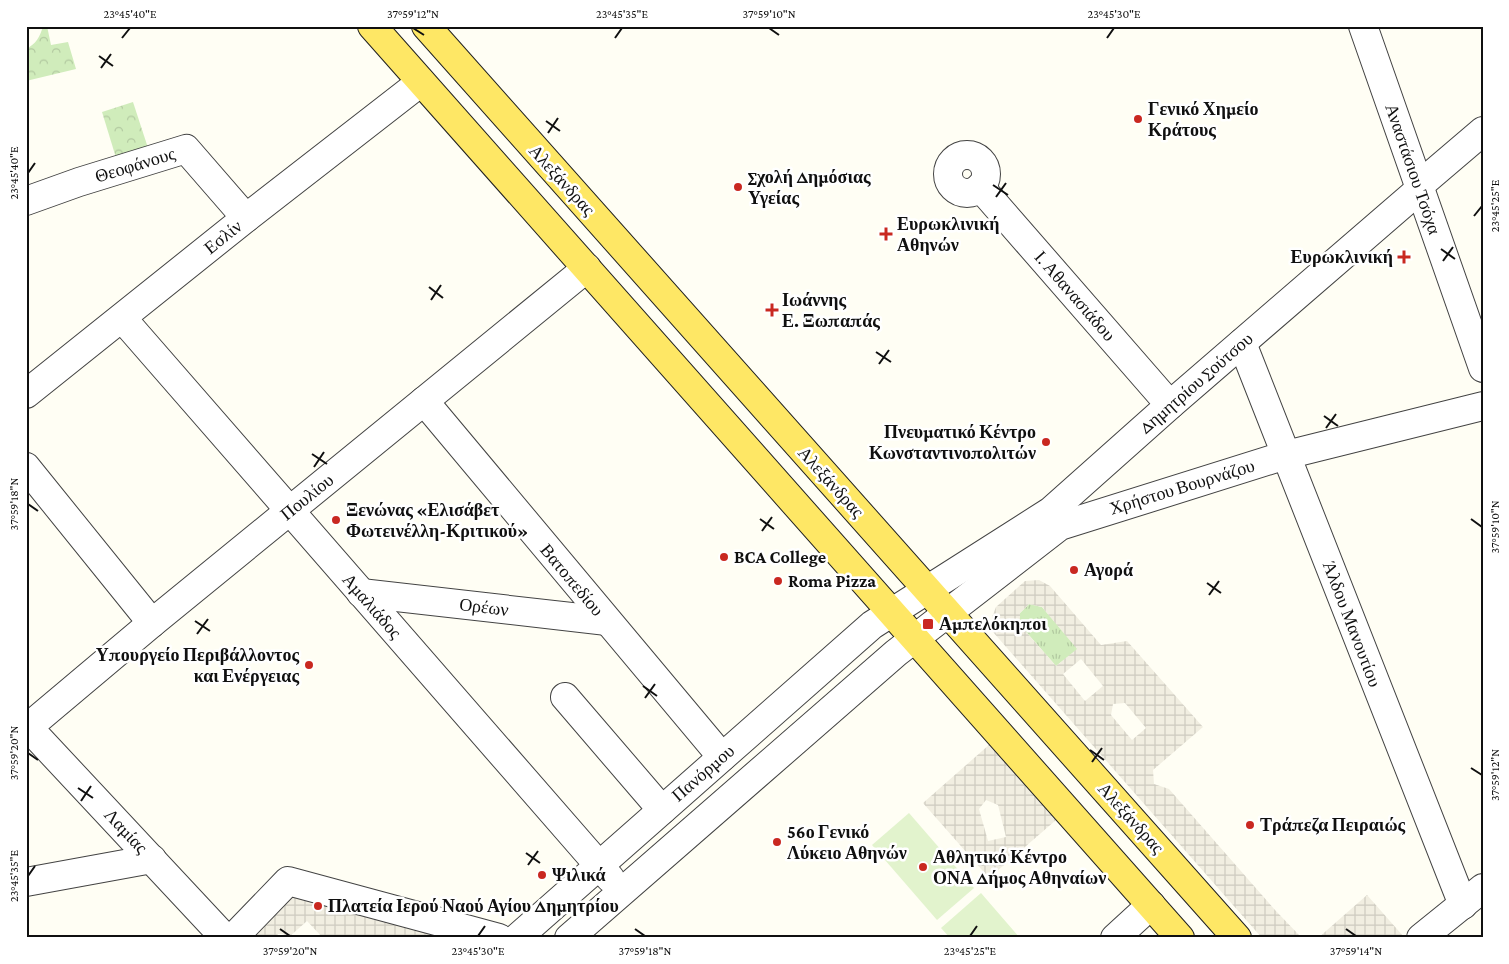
<svg xmlns="http://www.w3.org/2000/svg" width="1509" height="964" viewBox="0 0 1509 964" font-family="'Crimson Pro',serif">
<defs>
<pattern id="grass-tufts" width="24" height="20" patternUnits="userSpaceOnUse" patternTransform="scale(1.25)"><rect width="24" height="20" fill="#d0ecbb"/><path d="M3 7l-1-3M5 7V3M7 7l1-3M15 17l-1-3M17 17v-4M19 17l1-3" fill="none" stroke="#b2c9a0"/></pattern>
<pattern id="park-crowns" width="20" height="18" patternUnits="userSpaceOnUse" patternTransform="scale(1.25)"><rect width="20" height="18" fill="#d0ecbb"/><path d="M2 6a3 3 0 1 1 6 0M12 15a3 3 0 1 1 6 0" fill="none" stroke="#b2c9a0"/></pattern>
<pattern id="plaza-grid" width="8" height="8" patternUnits="userSpaceOnUse" patternTransform="scale(1.25)"><rect width="8" height="8" fill="#f1eee1"/><path d="M0 4h8M4 0v8" fill="none" stroke="#cecbc0"/></pattern>
</defs>
<rect width="100%" height="100%" fill="#fffef4"/>
<polygon fill="url(#grass-tufts)" points="1029,604 1042,607 1078,649 1056,666 1020,625 1020,613"/>
<g fill="url(#park-crowns)">
<path d="M43,26h4l4,19 17,-3 8,27 -50,12v-32c10,-5 14,-12 17,-23z"/>
<polygon points="133,102 149,151 117,161 102,112"/>
</g>
<g fill="#e2f3cd">
<polygon points="909,813 974,888 937,920 872,845"/>
<polygon points="981,893 1020,938 950,938 941,928"/>
</g>
<g fill="url(#plaza-grid)" fill-rule="evenodd">
<path d="M1039,580l11,6 51,59 26,-4 76,86 -50,43 1,14 15,5 106,121 25,26 -2,2h-36l-269,-306 -1,-15 4,-10 29,-26zM1029,604l13,3 35,42 -21,17 -36,-41v-12zM1081,659l22,27 -18,15 -22,-27zM1125,703l21,25 -14,12 -21,-25 2,-11z"/>
<path d="M990,744l66,76 -67,58 -66,-75zM986,800l12,5 8,32 -18,4 -9,-32z"/>
<polygon points="297,891 466,938 323,938 307,921 289,937 287,935 282,934 278,934 275,938 251,938"/>
<polygon points="1367,895 1404,937 1318,938 1334,924"/>
</g>
<g fill="none" stroke-linecap="round" stroke-linejoin="round">
<defs>
<g id="minor">
<polyline points="1363,26 1483,368"/>
<circle cx="967" cy="174" r="19"/>
<polyline points="980,187 1170,405"/>
<polyline points="26,201 79,182 186,149 246,218"/>
<polyline points="122,318 610,878"/>
<polyline points="1242,343 1463,905"/>
<polyline points="26,394 246,218 421,82"/>
<polyline points="424,401 722,757"/>
<polyline points="26,467 152,623"/>
<polyline points="361,593 607,621"/>
<polyline points="565,697 662,810"/>
<polyline points="26,725 225,938"/>
<polyline points="26,729 152,623 587,268"/>
<polyline points="26,882 152,859"/>
<polyline points="233,938 288,881 499,938"/>
<polyline points="517,938 872,625 1051,511 1170,405 1420,189 1422,183 1483,131"/>
<polyline points="569,938 896,653 1060,526 1286,455 1483,406"/>
<polyline points="1115,938 1151,905"/>
<polyline points="1421,938 1483,888"/>
</g>
<g id="major">
<polyline points="372,26 1180,938"/>
<polyline points="426,26 1237,938"/>
</g>
</defs>
<use href="#minor" stroke="#434343" stroke-width="30"/>
<use href="#major" stroke="#212121" stroke-width="30"/>
<use href="#minor" stroke="#fff" stroke-width="28"/>
<use href="#major" stroke="#fee765" stroke-width="28"/>
</g>
<path fill="none" stroke="#101010" stroke-width="2" d="M413,28l11,7M769,28l10,7M122,38l8,-10M615,38l7,-10M1107,38l7,-10M99,56l14,10M101,68l10,-14M546,121l14,10M548,133l10,-15M28,173l7,-10M993,185l15,10M996,197l10,-14M1474,216l8,-10M1441,249l14,10M1443,261l10,-14M429,287l14,11M431,300l10,-15M876,352l15,10M879,364l10,-14M1324,416l14,10M1326,428l10,-14M312,454l15,10M314,467l10,-15M28,504l10,7M760,519l14,10M1471,519l11,8M762,531l10,-14M1207,583l14,10M1209,595l10,-14M195,621l15,10M197,634l11,-15M643,686l14,10M645,698l10,-14M1090,750l14,10M28,753l10,7M1092,762l10,-14M1471,768l11,7M78,788l15,10M81,801l10,-15M526,853l14,10M528,865l10,-14M28,876l7,-10M280,929l10,7M635,929l10,7M1346,929l10,7M478,936l7,-10M970,936l7,-10"/>
<g fill="#c92820" stroke="#fff" stroke-width="2">
<circle cx="1138" cy="119" r="5"/>
<circle cx="738" cy="187" r="5"/>
<path d="M883.5 226.5h5v5h5v5h-5v5h-5v-5h-5v-5h5z"/>
<path d="M1401.5 249.5h5v5h5v5h-5v5h-5v-5h-5v-5h5z"/>
<path d="M769.5 302.5h5v5h5v5h-5v5h-5v-5h-5v-5h5z"/>
<circle cx="1046" cy="442" r="5"/>
<circle cx="336" cy="520" r="5"/>
<circle cx="724" cy="557" r="5"/>
<circle cx="1074" cy="570" r="5"/>
<circle cx="778" cy="581" r="5"/>
<rect x="922" y="618" width="12" height="12" rx="2.5"/>
<circle cx="309" cy="665" r="5"/>
<circle cx="1250" cy="825" r="5"/>
<circle cx="777" cy="842" r="5"/>
<circle cx="923" cy="867" r="5"/>
<circle cx="542" cy="875" r="5"/>
<circle cx="318" cy="906" r="5"/>
</g>
<g text-anchor="middle" stroke-width="5" stroke-linejoin="round" paint-order="stroke">
<g font-size="18" font-weight="bold" fill="#101010" stroke="#fff" text-anchor="start">
<text x="1148" y="115">Γενικό Χημείο<tspan x="1148" dy="21">Κράτους</tspan></text>
<text x="748" y="183">Σχολή Δημόσιας<tspan x="748" dy="21">Υγείας</tspan></text>
<text x="897" y="230">Ευρωκλινική<tspan x="897" dy="21">Αθηνών</tspan></text>
<text x="1393" y="263" text-anchor="end">Ευρωκλινική</text>
<text x="782" y="306">Ιωάννης<tspan x="782" dy="21">Ε. Ξωπαπάς</tspan></text>
<text x="1036" y="438" text-anchor="end">Πνευματικό Κέντρο<tspan x="1036" dy="21">Κωνσταντινοπολιτών</tspan></text>
<text x="346" y="516">Ξενώνας «Ελισάβετ<tspan x="346" dy="21">Φωτεινέλλη-Κριτικού»</tspan></text>
<text x="734" y="563">BCA College</text>
<text x="1084" y="576">Αγορά</text>
<text x="788" y="587">Roma Pizza</text>
<text x="939" y="630">Αμπελόκηποι</text>
<text x="299" y="661" text-anchor="end">Υπουργείο Περιβάλλοντος<tspan x="299" dy="21">και Ενέργειας</tspan></text>
<text x="1260" y="831">Τράπεζα Πειραιώς</text>
<text x="787" y="838">56ο Γενικό<tspan x="787" dy="21">Λύκειο Αθηνών</tspan></text>
<text x="933" y="863">Αθλητικό Κέντρο<tspan x="933" dy="21">ΟΝΑ Δήμος Αθηναίων</tspan></text>
<text x="552" y="881">Ψιλικά</text>
<text x="328" y="912">Πλατεία Ιερού Ναού Αγίου Δημητρίου</text>
</g>
<g font-size="18" fill="#101010" stroke="#fff">
<text transform="translate(135 165) rotate(-17)" y="6">Θεοφάνους</text>
<text transform="translate(1413 169) rotate(71)" y="6">Αναστάσιου Τσόχα</text>
<text transform="translate(562 180) rotate(48)" y="6">Αλεξάνδρας</text>
<text transform="translate(223 237) rotate(-39)" y="6">Εσλίν</text>
<text transform="translate(1075 296) rotate(49)" y="6">Ι. Αθανασιάδου</text>
<text transform="translate(1196 383) rotate(-41)" y="6">Δημητρίου Σούτσου</text>
<text transform="translate(831 482) rotate(48)" y="6">Αλεξάνδρας</text>
<text transform="translate(1182 487) rotate(-17)" y="6">Χρήστου Βουρνάζου</text>
<text transform="translate(307 497) rotate(-39)" y="6">Πουλίου</text>
<text transform="translate(572 580) rotate(50)" y="6">Βατοπεδίου</text>
<text transform="translate(372 606) rotate(49)" y="6">Αμαλιάδος</text>
<text transform="translate(484 607) rotate(7)" y="6">Ορέων</text>
<text transform="translate(1352 624) rotate(69)" y="6">Άλδου Μανουτίου</text>
<text transform="translate(703 773) rotate(-41)" y="6">Πανόρμου</text>
<text transform="translate(1131 818) rotate(48)" y="6">Αλεξάνδρας</text>
<text transform="translate(126 831) rotate(47)" y="6">Λαμίας</text>
</g>
</g>
<rect width="1509" height="964" fill="none" stroke="#ffffff" stroke-width="55"/>
<rect x="28" y="28" width="1454" height="908" fill="none" stroke="#101010" stroke-width="2"/>
<g font-size="12" text-anchor="middle" fill="#101010">
<text x="130" y="18">23°45'40"E</text>
<text x="413" y="18">37°59'12"N</text>
<text x="622" y="18">23°45'35"E</text>
<text x="769" y="18">37°59'10"N</text>
<text x="1114" y="18">23°45'30"E</text>
<text transform="translate(14 173) rotate(-90)" y="4">23°45'40"E</text>
<text transform="translate(1495 206) rotate(-90)" y="4">23°45'25"E</text>
<text transform="translate(14 504) rotate(-90)" y="4">37°59'18"N</text>
<text transform="translate(1495 527) rotate(-90)" y="4">37°59'10"N</text>
<text transform="translate(14 753) rotate(-90)" y="4">37°59'20"N</text>
<text transform="translate(1495 775) rotate(-90)" y="4">37°59'12"N</text>
<text transform="translate(14 876) rotate(-90)" y="4">23°45'35"E</text>
<text x="290" y="955">37°59'20"N</text>
<text x="478" y="955">23°45'30"E</text>
<text x="645" y="955">37°59'18"N</text>
<text x="970" y="955">23°45'25"E</text>
<text x="1356" y="955">37°59'14"N</text>
</g>
</svg>
